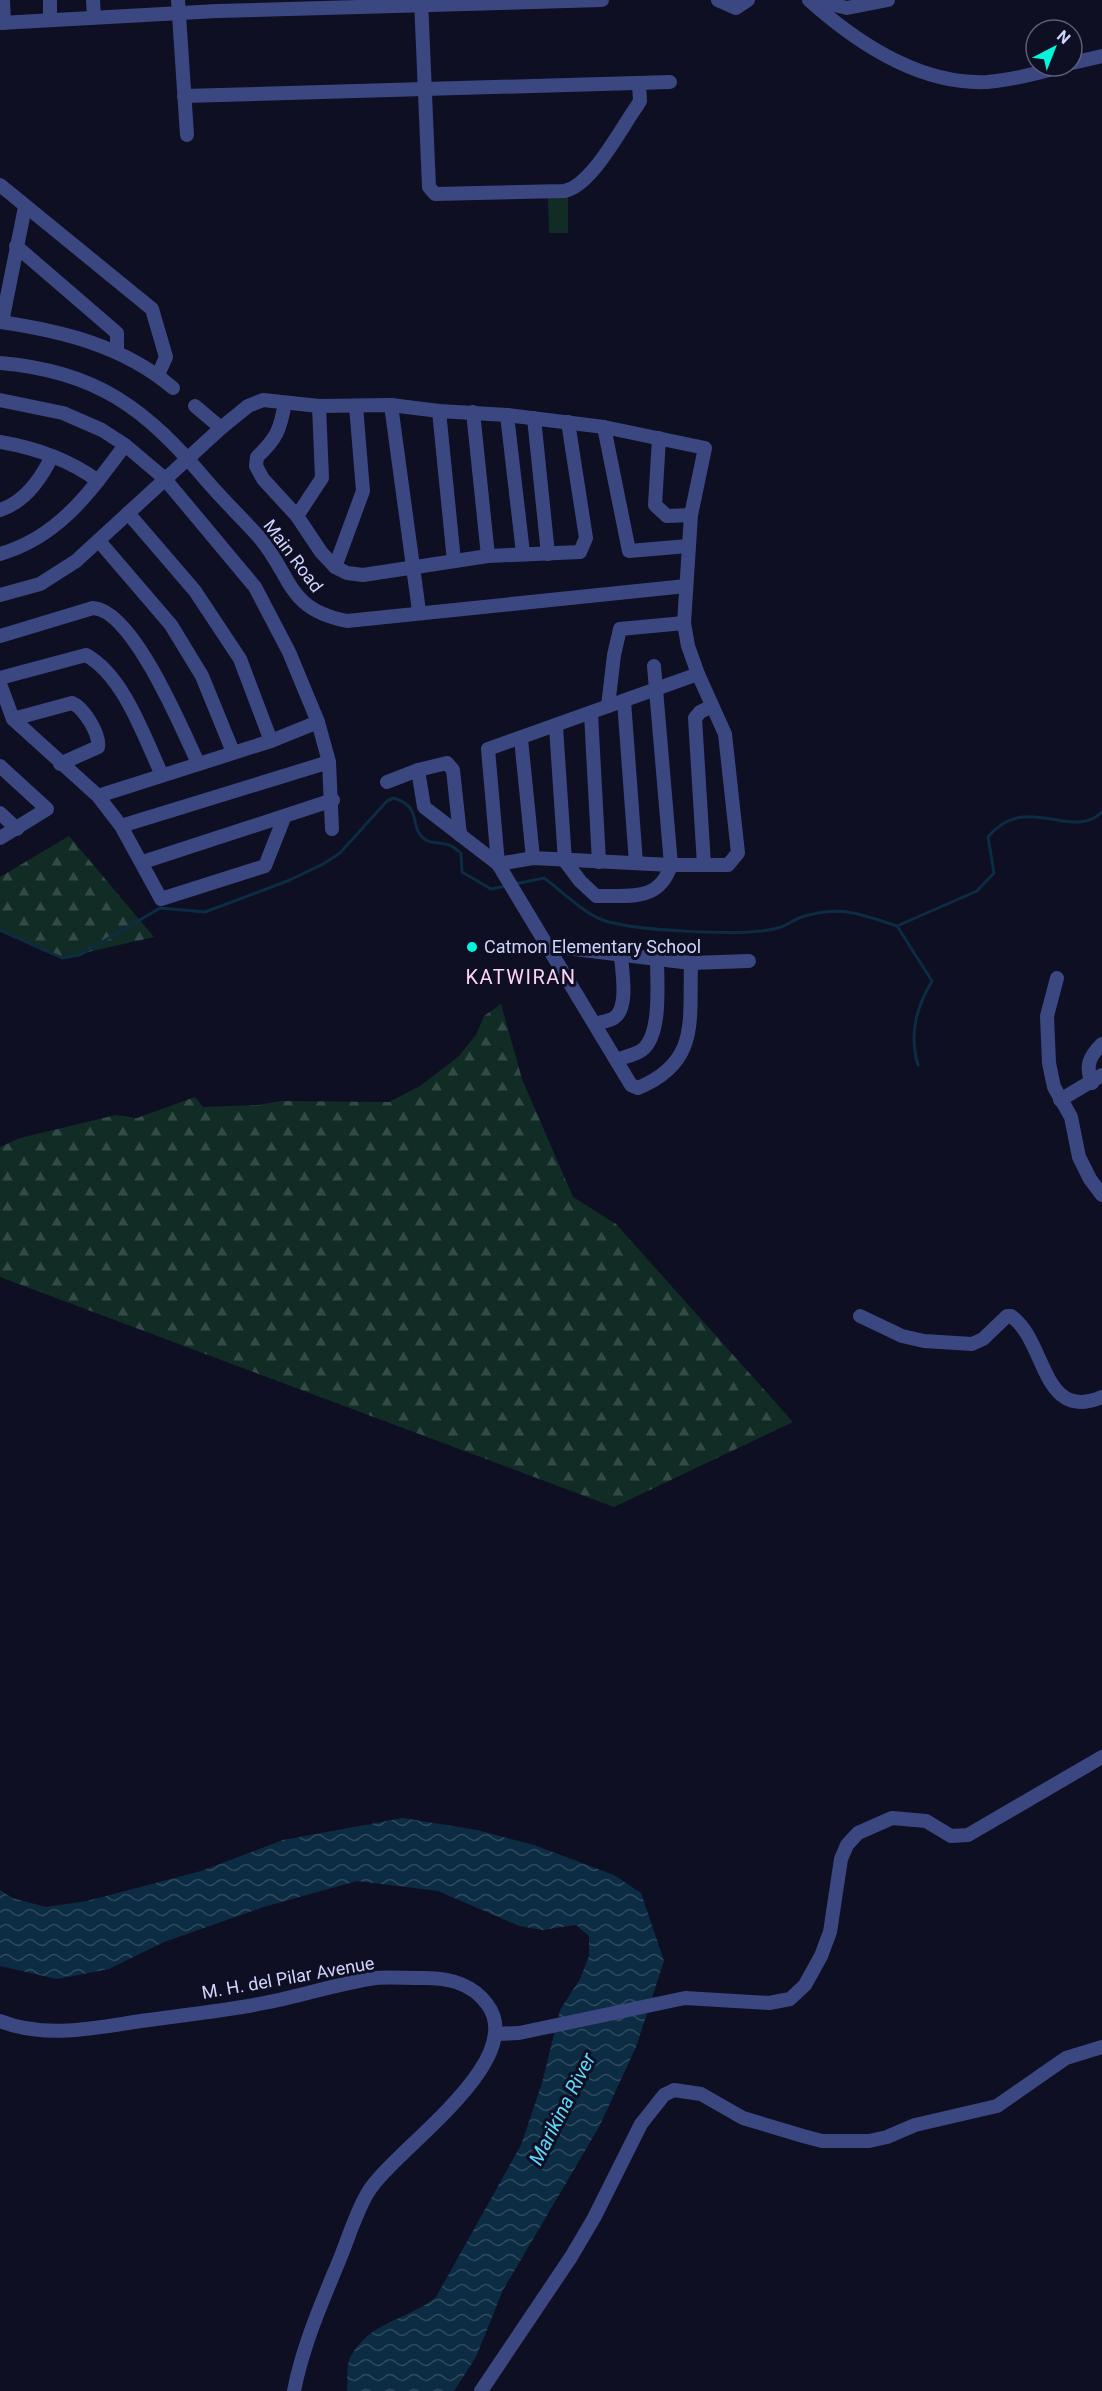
<svg xmlns="http://www.w3.org/2000/svg" width="1102" height="2391" viewBox="0 0 1102 2391" font-family="Roboto,sans-serif">
<defs>
<pattern id="forest-firs" width="22" height="20" patternUnits="userSpaceOnUse" patternTransform="scale(1.5)"><rect width="22" height="20" fill="#112c25"/><path d="M5 1l3.5 6h-7zM16 11l3.5 6h-7z" fill="#334a46"/></pattern>
<pattern id="water-waves" width="16" height="10" patternUnits="userSpaceOnUse" patternTransform="scale(1.5)"><rect width="16" height="10" fill="#0c2c43"/><path d="M0 5q4-4 8 0t8 0" fill="none" stroke="#2e4a5f"/></pattern>
</defs>
<rect width="100%" height="100%" fill="#0e0f22"/>
<g fill="url(#forest-firs)">
<polygon points="69,836 154,937 62,958 0,930 0,877"/>
<polygon points="501,1004 522,1079 573,1197 616,1224 793,1422 614,1507 0,1277 0,1147 20,1138 116,1115 137,1118 195,1097 203,1107 258,1105 281,1101 389,1102 420,1086 458,1057 476,1035 484,1016"/>
</g>
<polygon fill="#112c25" points="568,197 568,233 549,233 548,198"/>
<path fill="url(#water-waves)" d="M403,1818l74,12 57,15 80,30 27,18 23,68 -28,86 -37,80 -96,163 -27,67 -22,34h-107c1,-10 -1,-24 3,-33 20,-38 57,-37 86,-61l85,-152 21,-62 18,-73 20,-31 9,-23v-20l-13,-11 -34,5 -23,-4 -81,-35 -81,-10 -90,25 -103,36 -55,27 -52,10 -57,-13v-76l12,8 34,9 41,-6 114,-30 82,-31z"/>
<g fill="none" stroke-linecap="round" stroke-linejoin="round">
<g stroke="#0c2c43" stroke-width="3">
<path d="M515,884l29,-6c18,13 37,33 56,41 30,12 146,18 178,9 8,-2 14,-7 21,-10 40,-14 60,-4 98,8l80,-35 17,-18 -6,-36c38,-46 84,5 114,-25"/>
<path d="M897,926l35,55c-16,27 -23,53 -14,84"/>
<path d="M0,930l62,28 18,-3 80,-47 45,4 85,-32 33,-16 17,-11 47,-52 7,-3c31,11 13,30 32,42 7,4 16,2 23,5 4,1 9,6 12,8l1,19 29,17 15,-3"/>
</g>
<g stroke="#3a4781" stroke-width="14">
<polyline points="3,0 4,23"/>
<polyline points="93,0 94,16"/>
<polyline points="178,0 187,135"/>
<path d="M421,0l8,187 6,7 129,-3c27,-4 57,-63 73,-85l3,-5 -1,-18"/>
<polyline points="718,0 736,8 748,0"/>
<path d="M809,0c48,43 110,85 178,82 26,-2 52,-9 76,-16"/>
<polyline points="813,0 847,8 888,0"/>
<polyline points="50,19 50,0"/>
<polyline points="0,23 217,11 602,0"/>
<polyline points="1072,63 1102,56"/>
<polyline points="184,96 670,82"/>
<polyline points="0,185 152,309 166,357 158,375"/>
<polyline points="16,246 117,333 117,351"/>
<path d="M0,322c62,9 124,24 173,66"/>
<polyline points="2,322 25,207"/>
<path d="M0,363c97,8 146,46 206,117 17,20 36,38 53,57 34,40 27,72 88,84l339,-35"/>
<polyline points="0,400 63,413 102,430 125,445 164,478 255,587 289,652 318,722 329,762 332,829"/>
<path d="M285,403c-5,27 -8,35 -28,54l-1,9 7,13 34,37 24,36 14,15 12,6 16,2 125,-19 92,-4 6,-14 -18,-116"/>
<polyline points="391,405 419,611"/>
<polyline points="195,406 221,428"/>
<polyline points="439,411 454,561"/>
<polyline points="473,412 488,556"/>
<polyline points="507,415 523,553"/>
<polyline points="534,418 548,554"/>
<polyline points="604,427 629,551 688,546"/>
<polyline points="659,438 655,505 667,516 691,515"/>
<path d="M0,442c36,6 68,17 98,39"/>
<path d="M0,510c25,-8 41,-31 52,-54"/>
<polyline points="128,513 195,591 240,659 271,741"/>
<polyline points="297,516 322,478 319,406"/>
<polyline points="99,541 171,625 202,676 233,752"/>
<path d="M0,554c59,-17 90,-62 125,-109"/>
<polyline points="335,567 363,491 356,406"/>
<polyline points="0,595 40,584 76,561 221,428 248,406 263,400 319,406 391,405 439,411 507,415 604,427 705,448 691,515 684,623 688,646 698,674 725,734 738,853 728,865 671,865 533,858 498,864"/>
<path d="M0,636l93,-28c40,2 89,121 105,155"/>
<path d="M0,678l86,-23c38,21 58,82 76,120"/>
<polyline points="0,684 13,719 98,796 121,826 161,899 265,866 284,818"/>
<polyline points="624,701 636,863"/>
<polyline points="608,706 614,655 620,629 684,623"/>
<polyline points="591,714 599,862"/>
<path d="M13,719l59,-16c12,5 28,31 26,44l-38,17"/>
<path d="M556,727l9,134 15,20 16,15c32,-1 63,7 75,-31l-17,-199"/>
<polyline points="521,739 533,858"/>
<polyline points="0,766 47,809 0,838"/>
<path d="M418,770l6,37 74,57 133,221 7,3c62,-26 51,-67 53,-125"/>
<polyline points="387,782 418,770 447,763 453,770 460,835"/>
<polyline points="98,796 271,741 318,722"/>
<polyline points="0,813 17,829"/>
<polyline points="121,826 329,762"/>
<polyline points="143,862 333,800"/>
<polyline points="498,864 488,749 698,674"/>
<polyline points="704,865 695,718 700,712 712,706"/>
<polyline points="549,946 691,963 749,961"/>
<polyline points="1057,978 1047,1016 1049,1063 1054,1087 1071,1117 1079,1157 1090,1179 1102,1195"/>
<path d="M595,1024c6,-2 14,-3 19,-6 15,-10 8,-46 7,-62"/>
<path d="M616,1060c8,-3 19,-5 26,-10 20,-15 15,-68 15,-91"/>
<path d="M1092,1083c-7,-17 -3,-26 10,-39"/>
<polyline points="1060,1100 1102,1075"/>
<path d="M860,1316l42,20 22,5 48,3 11,-5 24,-23h4c36,25 30,107 91,81"/>
<path d="M0,2021c46,18 94,7 141,0 41,-6 83,-10 123,-18 38,-7 75,-20 112,-25 14,-1 29,0 43,0 27,-1 52,4 68,26 44,58 -97,148 -120,190 -11,19 -18,42 -26,62 -18,44 -38,88 -47,135"/>
<polyline points="495,2034 519,2033 685,1998 769,2003 790,1999 805,1985 821,1956 830,1932 841,1859 847,1845 858,1833 892,1818 926,1821 951,1836 968,1835 1102,1757"/>
<polyline points="481,2391 571,2257 594,2218 641,2124 664,2095 674,2090 701,2094 743,2118 803,2136 822,2141 869,2141 887,2137 915,2125 997,2106 1066,2058 1102,2047"/>
</g>
</g>
<circle fill="#04f6da" stroke="#0e0f22" stroke-width="2" cx="472" cy="947" r="6"/>
<g text-anchor="middle" stroke-width="6" stroke-linejoin="round" paint-order="stroke">
<g font-size="18" fill="#d0d5fe" stroke="#0e0f22">
<text transform="translate(293 556) rotate(53)" y="6">Main Road</text>
<text transform="translate(288 1978) rotate(-10)" y="6">M. H. del Pilar Avenue</text>
</g>
<g font-size="18" fill="#d0d5fe" stroke="#0e0f22" text-anchor="start">
<text x="484" y="953">Catmon Elementary School</text>
</g>
<g font-size="20" letter-spacing="1.5" fill="#fed2f8" stroke="#0e0f22">
<text x="521" y="984">KATWIRAN</text>
</g>
<g font-size="20" font-style="italic" fill="#60d6fc" stroke="#0e0f22">
<text transform="translate(562 2109) rotate(-63)" y="7">Marikina River</text>
</g>
</g>
<g transform="translate(1054 48) rotate(42)"><circle r="28" fill="#0e0f22" stroke="#5c5e7a" stroke-width="1.5"/>
<path d="M0-4.5L10 22L0 15L-10 22Z" fill="#04f6da"/>
<text y="-9" font-size="16" font-weight="bold" text-anchor="middle" fill="#d0d5fe">N</text>
</g>
</svg>
